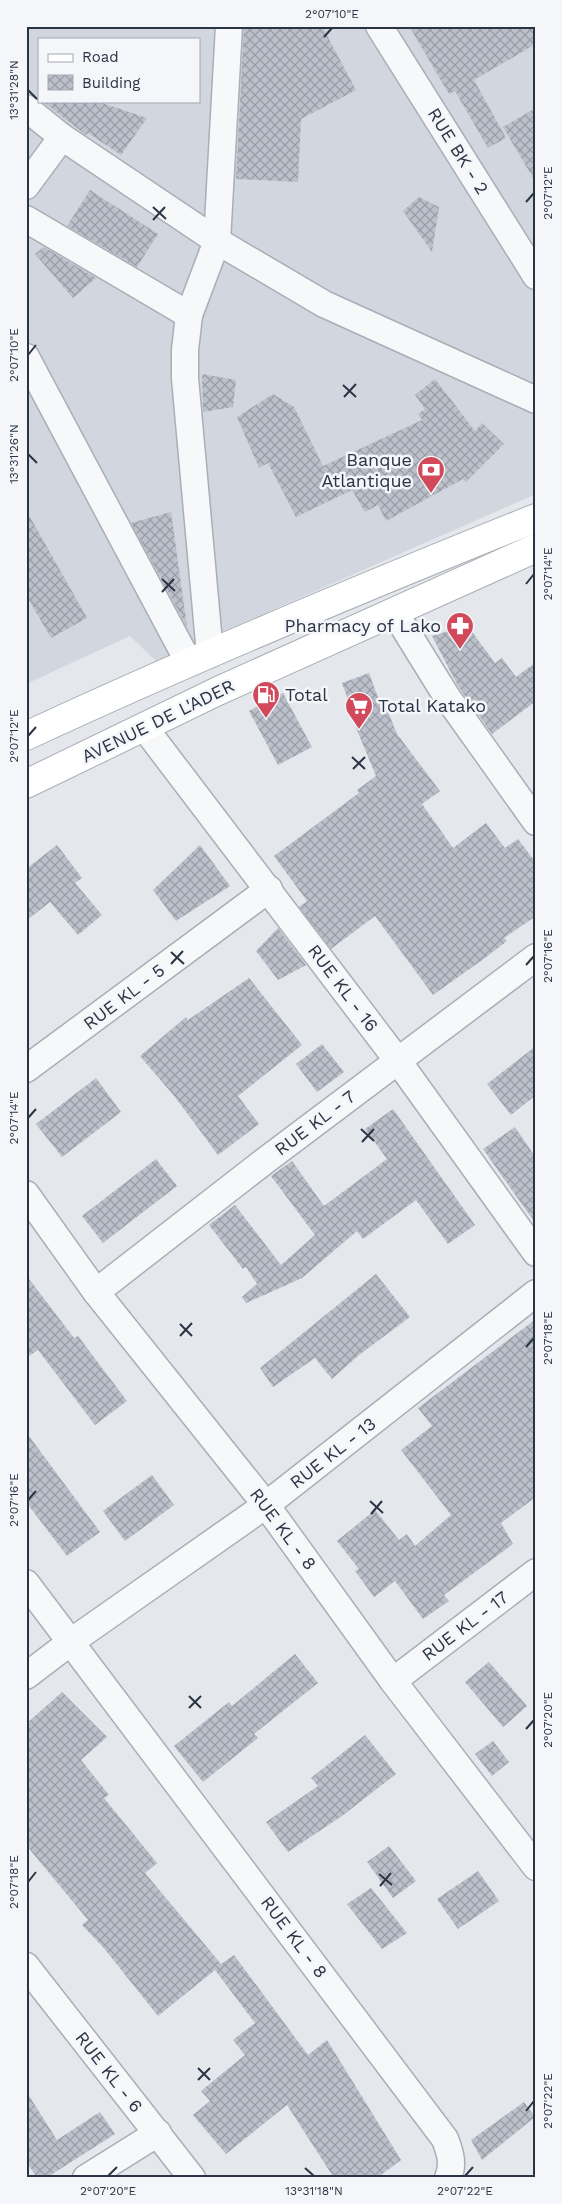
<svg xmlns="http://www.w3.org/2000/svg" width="562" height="2204" viewBox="0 0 562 2204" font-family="'Work Sans',sans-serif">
<defs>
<pattern id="building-cross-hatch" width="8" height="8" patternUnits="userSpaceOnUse" patternTransform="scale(1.25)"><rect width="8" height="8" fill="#bbc0ca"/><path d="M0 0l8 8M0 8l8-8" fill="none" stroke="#989da6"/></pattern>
</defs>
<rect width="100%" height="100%" fill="#e4e7ec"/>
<path fill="#d2d6de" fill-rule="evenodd" d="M26,26h510v468l-380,167 -26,-25 -104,48zM39,39h160v62h-160z"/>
<g fill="url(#building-cross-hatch)">
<polygon points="244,26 322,26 356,90 301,119 298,182 236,179"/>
<polygon points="409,26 536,26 536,44 474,80 506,138 488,148 455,91 449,94"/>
<polygon points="42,101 96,101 147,118 121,155 88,133 86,135"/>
<polygon points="536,108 536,183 503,127"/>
<polygon points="90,190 158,234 137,267 67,226"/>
<polygon points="419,197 439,207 432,252 403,211"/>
<polygon points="44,247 96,278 73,298 35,254"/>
<polygon points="202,374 236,380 233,407 203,412"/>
<polygon points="435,379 475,431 482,423 504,444 466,482 463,479 386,521 378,505 365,512 352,490 296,517 268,463 259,468 237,417 273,394 294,407 323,466 422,420 418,414 425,409 415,395"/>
<polygon points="26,510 87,618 51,638 26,595"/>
<polygon points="171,512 187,627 131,523"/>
<polygon points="467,625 495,663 502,658 516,677 536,662 536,701 492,734 458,686 432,636"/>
<polygon points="369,673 383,711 387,709 397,734 440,791 422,804 453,848 486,823 505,848 518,839 536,863 536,916 504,938 507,941 485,958 433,995 375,916 331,949 299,907 307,901 274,856 359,793 357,790 376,776 354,723 356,722 342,683"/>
<polygon points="283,693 312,747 278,765 249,711"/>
<polygon points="57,845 82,878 75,883 102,915 78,935 50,902 26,921 26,869"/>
<polygon points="200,845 230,886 176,921 153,890"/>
<polygon points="278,928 306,965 278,980 256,951"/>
<polygon points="249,978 302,1045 238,1096 259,1124 218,1155 175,1097 140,1056 186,1017 188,1020"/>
<polygon points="322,1044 344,1072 317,1092 296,1064"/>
<polygon points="536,1046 536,1095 511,1115 487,1084"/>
<polygon points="96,1078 121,1112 62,1157 36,1124"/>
<polygon points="393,1109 475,1225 448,1244 416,1200 363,1239 357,1231 302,1278 246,1303 242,1297 257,1284 246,1267 243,1269 209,1225 235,1205 281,1265 315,1235 271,1176 292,1161 324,1206 387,1159 365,1129"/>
<polygon points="515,1127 536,1158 536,1224 483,1149"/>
<polygon points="156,1159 177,1186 103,1243 82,1216"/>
<polygon points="376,1274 410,1317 359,1355 332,1379 315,1358 273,1387 260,1368"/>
<polygon points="26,1275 74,1338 78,1336 127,1401 95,1425 38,1350 26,1358"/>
<polygon points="536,1319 536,1497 501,1523 513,1544 444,1595 449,1601 423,1619 395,1581 374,1597 355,1571 359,1569 337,1541 375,1510 399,1540 407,1534 415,1546 451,1515 401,1450 432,1426 418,1408"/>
<polygon points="26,1432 100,1532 67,1556 26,1502"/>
<polygon points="152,1475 174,1505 125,1541 103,1511"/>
<polygon points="295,1654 318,1683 254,1734 258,1738 203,1782 174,1746 229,1702 232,1706"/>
<polygon points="489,1662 527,1706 503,1727 465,1682"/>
<polygon points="62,1692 107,1737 81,1760 109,1795 104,1798 157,1863 145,1873 221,1964 234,1955 308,2055 327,2040 401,2160 377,2178 334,2178 287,2105 226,2154 193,2115 210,2101 201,2091 245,2055 233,2040 255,2023 215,1970 158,2016 103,1947 82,1925 88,1920 26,1845 26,1724"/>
<polygon points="365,1735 396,1774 342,1816 288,1852 266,1822 318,1786 311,1778"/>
<polygon points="493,1741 509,1762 492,1776 475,1754"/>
<polygon points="389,1846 416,1881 393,1898 367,1862"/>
<polygon points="478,1871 499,1901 458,1929 437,1899"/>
<polygon points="371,1888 407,1933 382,1949 347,1904"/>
<polygon points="26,2091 57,2140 100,2112 115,2134 46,2178 37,2178 26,2161"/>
<polygon points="524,2102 535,2117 482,2160 471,2140"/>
</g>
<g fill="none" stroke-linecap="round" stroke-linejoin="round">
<defs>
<g id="minor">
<polyline points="379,26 536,276"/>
<polyline points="26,108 62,137 217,241 324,304 536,400"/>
<polyline points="26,186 62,137"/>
<polyline points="26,219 189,315"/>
<polyline points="26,357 189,663"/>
<polyline points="395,613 447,697 536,822"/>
<polyline points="210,654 185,378 185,350 189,315 217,241 229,26"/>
<polyline points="144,727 398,1061 536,1253"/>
<polyline points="26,1069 269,889"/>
<polyline points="26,1194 96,1292 266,1505 393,1681 536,1867"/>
<polyline points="96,1292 266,1160 536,957"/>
<path d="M26,1583l419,556c5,13 9,25 3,39"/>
<polyline points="26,1676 72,1641 266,1505 536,1293"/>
<polyline points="393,1681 536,1572"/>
<polyline points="26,1966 192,2178"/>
<polyline points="86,2178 158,2133"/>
</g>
<g id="secondary">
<path d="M26,736c168,-78 338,-149 510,-218"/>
<polyline points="26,784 218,691 536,548"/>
</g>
</defs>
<use href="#minor" stroke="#a9aeb7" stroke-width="29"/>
<use href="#secondary" stroke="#a9aeb7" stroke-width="30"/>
<use href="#minor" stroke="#f7f8fa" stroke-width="26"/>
<use href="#secondary" stroke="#fff" stroke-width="28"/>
</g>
<path fill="none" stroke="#2b3445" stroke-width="2" d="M324,37l8,-9M28,90l9,9M526,202l8,-9M153,207l13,12M153,220l12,-13M28,355l8,-10M343,385l13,12M344,397l12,-13M28,454l9,9M162,579l13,12M526,584l8,-10M162,592l12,-13M28,736l8,-9M352,757l13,12M353,769l12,-12M171,952l13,12M171,964l12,-13M526,965l8,-9M28,1118l8,-9M361,1129l13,12M362,1142l12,-13M180,1324l12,12M180,1336l12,-13M526,1347l8,-9M28,1500l8,-9M370,1501l13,12M371,1514l11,-13M189,1696l12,12M189,1708l12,-12M526,1729l8,-9M379,1874l13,11M28,1882l8,-10M380,1886l11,-13M198,2068l12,12M198,2080l12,-12M526,2111l8,-10M305,2168l9,8M108,2176l9,-9M465,2176l8,-9"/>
<defs>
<symbol id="bank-pin" viewBox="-11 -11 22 30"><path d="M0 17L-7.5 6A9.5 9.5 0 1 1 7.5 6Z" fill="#d1495b" stroke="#f4f6f9"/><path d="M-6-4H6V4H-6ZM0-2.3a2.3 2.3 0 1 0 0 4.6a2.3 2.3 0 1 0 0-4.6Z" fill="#fff"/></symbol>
<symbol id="pharmacy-pin" viewBox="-11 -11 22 30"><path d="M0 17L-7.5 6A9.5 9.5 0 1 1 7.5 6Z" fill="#d1495b" stroke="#f4f6f9"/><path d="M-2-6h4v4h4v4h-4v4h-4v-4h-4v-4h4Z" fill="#fff"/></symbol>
<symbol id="fuel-pin" viewBox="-11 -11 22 30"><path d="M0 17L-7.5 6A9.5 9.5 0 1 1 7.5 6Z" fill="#d1495b" stroke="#f4f6f9"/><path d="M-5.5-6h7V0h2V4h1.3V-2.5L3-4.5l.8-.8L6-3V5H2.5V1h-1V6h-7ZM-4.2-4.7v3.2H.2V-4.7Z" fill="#fff"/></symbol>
<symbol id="supermarket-pin" viewBox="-11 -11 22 30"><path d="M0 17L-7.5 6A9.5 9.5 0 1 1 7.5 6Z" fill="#d1495b" stroke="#f4f6f9"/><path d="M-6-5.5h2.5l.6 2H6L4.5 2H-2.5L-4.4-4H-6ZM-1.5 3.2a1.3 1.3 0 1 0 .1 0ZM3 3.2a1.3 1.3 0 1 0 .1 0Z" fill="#fff"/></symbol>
</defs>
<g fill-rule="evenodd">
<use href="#bank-pin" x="415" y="454" width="32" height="43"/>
<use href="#pharmacy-pin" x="444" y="610" width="32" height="43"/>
<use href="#fuel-pin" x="250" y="679" width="32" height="43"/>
<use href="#supermarket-pin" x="343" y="690" width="32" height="43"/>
</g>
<g text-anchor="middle" stroke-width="5" stroke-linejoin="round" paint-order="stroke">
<g font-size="18" fill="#2b3445" stroke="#f4f6f9">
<text transform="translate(458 151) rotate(58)" y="6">RUE BK - 2</text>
<text transform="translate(158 721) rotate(-26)" y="6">AVENUE DE L'ADER</text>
<text transform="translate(343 988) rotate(53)" y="6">RUE KL - 16</text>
<text transform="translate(124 997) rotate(-37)" y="6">RUE KL - 5</text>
<text transform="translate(315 1123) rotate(-37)" y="6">RUE KL - 7</text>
<text transform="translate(333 1453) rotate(-38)" y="6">RUE KL - 13</text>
<text transform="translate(283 1529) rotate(53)" y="6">RUE KL - 8</text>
<text transform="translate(465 1626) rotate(-37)" y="6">RUE KL - 17</text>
<text transform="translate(294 1937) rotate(53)" y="6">RUE KL - 8</text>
<text transform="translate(109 2072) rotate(52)" y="6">RUE KL - 6</text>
</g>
<g font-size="18" fill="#2b3445" stroke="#f4f6f9" text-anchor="end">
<text x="412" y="466">Banque<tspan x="412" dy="21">Atlantique</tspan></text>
<text x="441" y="632">Pharmacy of Lako</text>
<text x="285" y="701" text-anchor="start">Total</text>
<text x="378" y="712" text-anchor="start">Total Katako</text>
</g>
</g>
<rect width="562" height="2204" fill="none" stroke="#f4f6f9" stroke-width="55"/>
<rect x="38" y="38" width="162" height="65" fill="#f4f6f9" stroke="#a4a8b1"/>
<rect x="48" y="54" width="25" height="8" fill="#ffffff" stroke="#a4a8b1"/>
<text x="82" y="62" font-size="15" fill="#2b3445">Road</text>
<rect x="48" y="75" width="25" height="15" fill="url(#building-cross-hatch)" stroke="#a4a8b1"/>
<text x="82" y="88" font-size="15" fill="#2b3445">Building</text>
<rect x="28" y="28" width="506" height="2148" fill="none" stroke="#2b3445" stroke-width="2"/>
<g font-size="12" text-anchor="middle" fill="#2b3445">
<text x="332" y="18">2°07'10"E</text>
<text transform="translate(14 90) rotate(-90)" y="4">13°31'28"N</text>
<text transform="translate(548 193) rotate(-90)" y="4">2°07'12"E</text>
<text transform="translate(14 355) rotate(-90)" y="4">2°07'10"E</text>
<text transform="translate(14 454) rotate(-90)" y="4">13°31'26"N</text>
<text transform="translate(548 574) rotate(-90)" y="4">2°07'14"E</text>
<text transform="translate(14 736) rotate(-90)" y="4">2°07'12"E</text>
<text transform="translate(548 956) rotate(-90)" y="4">2°07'16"E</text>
<text transform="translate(14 1118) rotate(-90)" y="4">2°07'14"E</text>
<text transform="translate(548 1338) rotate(-90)" y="4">2°07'18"E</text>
<text transform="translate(14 1500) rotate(-90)" y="4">2°07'16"E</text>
<text transform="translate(548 1720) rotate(-90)" y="4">2°07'20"E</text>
<text transform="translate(14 1882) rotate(-90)" y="4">2°07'18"E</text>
<text transform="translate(548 2101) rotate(-90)" y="4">2°07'22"E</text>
<text x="108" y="2195">2°07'20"E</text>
<text x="314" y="2195">13°31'18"N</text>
<text x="465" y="2195">2°07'22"E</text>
</g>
</svg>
